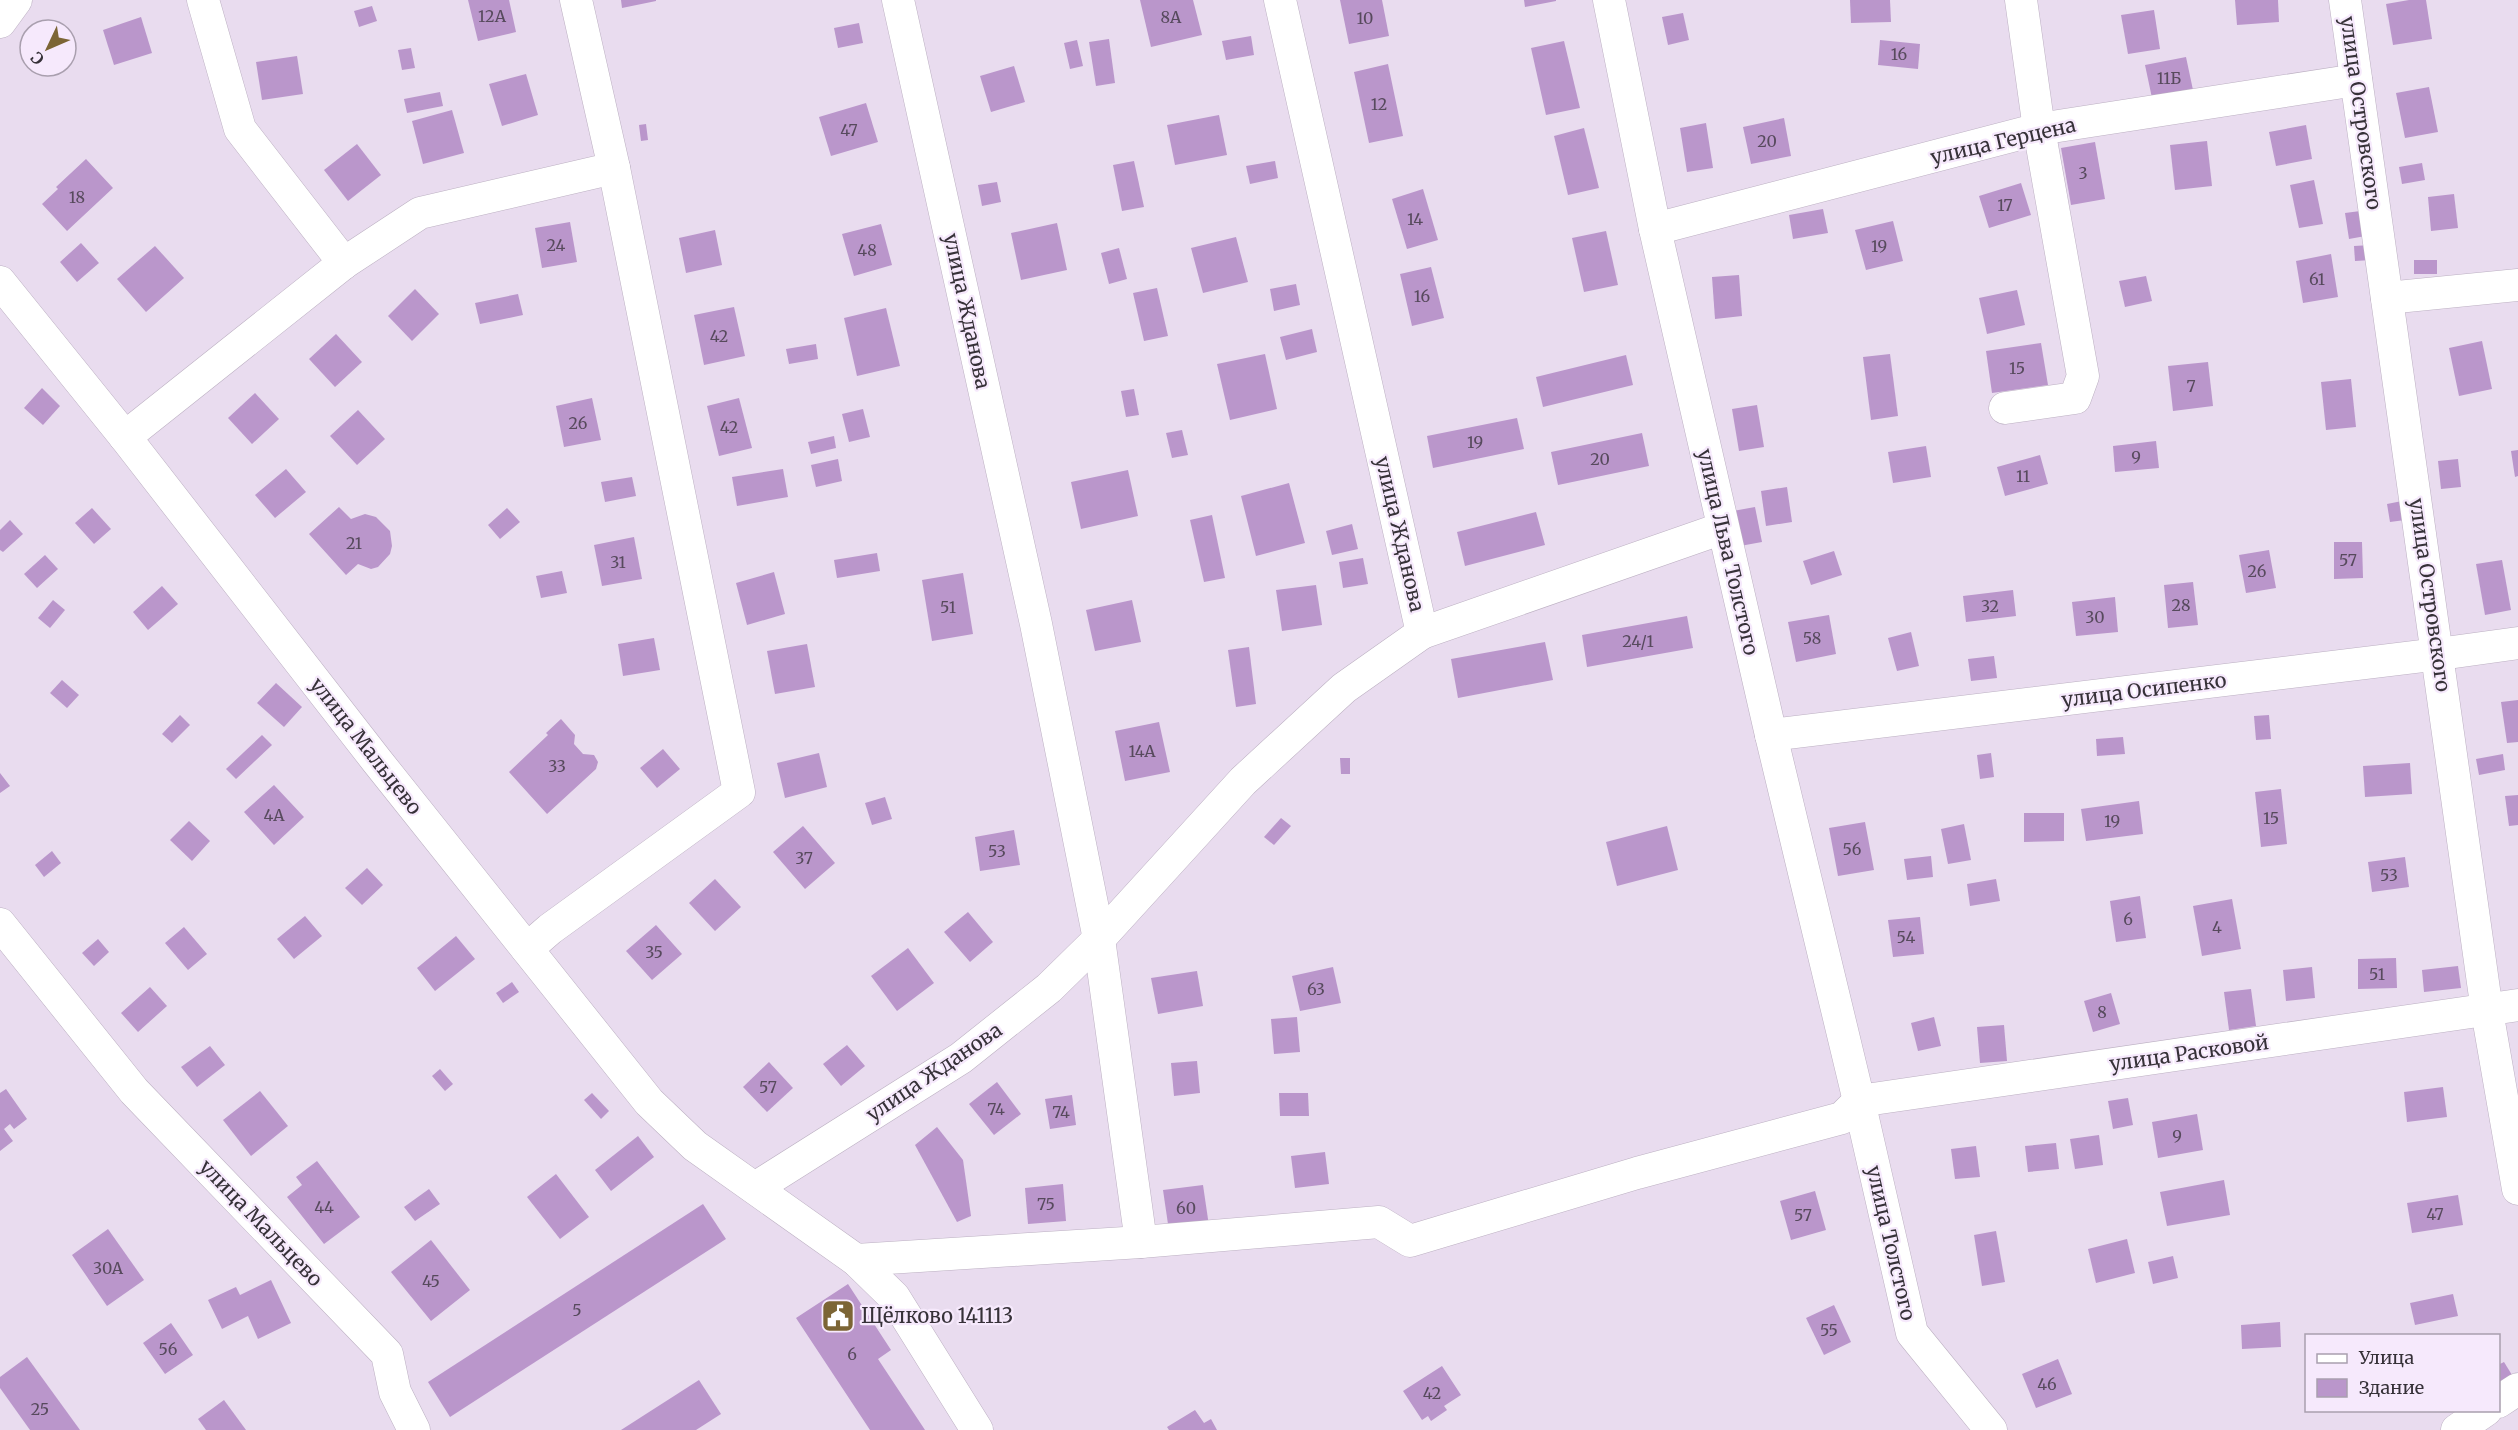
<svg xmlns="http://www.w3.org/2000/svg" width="2518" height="1430" viewBox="0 0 2518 1430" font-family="Merriweather,serif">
<rect width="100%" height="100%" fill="#e9dcef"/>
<g fill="#ba96cb">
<polygon points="468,0 509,0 516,32 478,41"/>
<polygon points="621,0 656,0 656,1 622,8"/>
<polygon points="1140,0 1193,0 1202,35 1151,47"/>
<polygon points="1340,0 1382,0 1389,36 1349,44"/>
<polygon points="1524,0 1556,0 1556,1 1525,7"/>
<polygon points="1850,0 1890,0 1891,22 1851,23"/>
<polygon points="2235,0 2278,0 2279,22 2237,25"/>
<polygon points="2409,0 2426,0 2432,39 2393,45 2386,4"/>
<polygon points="372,6 377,21 359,27 354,11"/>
<polygon points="2154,10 2160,49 2128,54 2121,15"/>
<polygon points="1683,13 1689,40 1668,45 1662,17"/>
<polygon points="141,17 152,53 114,65 103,30"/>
<polygon points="859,23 863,43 838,48 834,28"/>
<polygon points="1251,36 1254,55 1226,60 1222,41"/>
<polygon points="1109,39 1115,83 1096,86 1089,42"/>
<polygon points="1077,40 1083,66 1070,69 1064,43"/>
<polygon points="1880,40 1920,44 1918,69 1878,65"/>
<polygon points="1564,41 1580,108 1546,115 1531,48"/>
<polygon points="411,48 415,68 402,70 398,50"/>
<polygon points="297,56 303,94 262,100 256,62"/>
<polygon points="2186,57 2193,90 2152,98 2145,65"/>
<polygon points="1388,64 1403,136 1369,143 1354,72"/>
<polygon points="1014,66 1025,102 991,112 980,76"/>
<polygon points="526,74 538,115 502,126 489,84"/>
<polygon points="2429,87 2438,132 2405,138 2396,93"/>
<polygon points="440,92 443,106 407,113 404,99"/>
<polygon points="866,103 878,142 831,156 819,117"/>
<polygon points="452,110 464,153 423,164 412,121"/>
<polygon points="1219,115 1227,155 1175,165 1167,125"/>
<polygon points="1784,118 1791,156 1751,164 1743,127"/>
<polygon points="1706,123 1713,168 1687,172 1680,128"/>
<polygon points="646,124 648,140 641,141 639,125"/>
<polygon points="2306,125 2312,159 2276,166 2269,132"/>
<polygon points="1584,128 1599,188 1568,195 1554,136"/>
<polygon points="2207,141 2212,186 2175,190 2170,145"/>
<polygon points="2095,142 2105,199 2071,205 2061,148"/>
<polygon points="357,144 381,175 348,201 324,170"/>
<polygon points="86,159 113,188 67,231 42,204 58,189 56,187"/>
<polygon points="1134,161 1144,207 1122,211 1113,165"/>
<polygon points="1275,161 1278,178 1250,184 1246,166"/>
<polygon points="2422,163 2425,180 2402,184 2399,167"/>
<polygon points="2314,180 2323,224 2299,228 2290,185"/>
<polygon points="997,182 1001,202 982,206 978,185"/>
<polygon points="2021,183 2031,215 1989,228 1979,196"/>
<polygon points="1423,189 1438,240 1407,249 1392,199"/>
<polygon points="2454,194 2458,228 2431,231 2428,197"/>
<polygon points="1823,209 1828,233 1793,239 1789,215"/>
<polygon points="2368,210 2371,235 2349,239 2345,213"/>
<polygon points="1893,221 1903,261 1866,270 1855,230"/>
<polygon points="570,222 577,262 542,268 535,228"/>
<polygon points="1057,223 1067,270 1021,280 1011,233"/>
<polygon points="881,224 892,265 854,276 842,234"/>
<polygon points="715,230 722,265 686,273 679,238"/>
<polygon points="1606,231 1618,285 1584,292 1572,238"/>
<polygon points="1236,237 1248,282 1203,293 1191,248"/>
<polygon points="81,243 99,263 77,282 60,262"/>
<polygon points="2371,245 2372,260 2355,261 2354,246"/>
<polygon points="155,246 184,278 146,312 117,279"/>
<polygon points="1119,248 1127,279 1109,284 1101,253"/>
<polygon points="2331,254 2338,297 2303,303 2296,261"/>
<rect x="2414" y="260" width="23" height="14"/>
<polygon points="1431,267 1444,318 1412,326 1400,274"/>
<polygon points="1739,275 1742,316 1715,319 1712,277"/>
<polygon points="2146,276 2152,301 2125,307 2119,281"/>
<polygon points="1296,284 1300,305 1274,311 1270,289"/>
<polygon points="1157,288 1168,336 1144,341 1133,293"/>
<polygon points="415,289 439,314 412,341 388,316"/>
<polygon points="2017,290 2025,325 1987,334 1979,298"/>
<polygon points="518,294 523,315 480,324 475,303"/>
<polygon points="734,307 745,356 704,365 694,315"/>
<polygon points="886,308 900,366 857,376 844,318"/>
<polygon points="1312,329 1317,352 1286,360 1280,337"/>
<polygon points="336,334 362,362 335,387 309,359"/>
<polygon points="2482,341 2492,389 2459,396 2449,348"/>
<polygon points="2041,343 2048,385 1992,393 1986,351"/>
<polygon points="816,344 818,359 789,364 786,349"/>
<polygon points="1265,354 1277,409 1230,420 1217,364"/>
<polygon points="1890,354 1898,416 1871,420 1863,357"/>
<polygon points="1626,355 1633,385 1543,407 1536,377"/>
<polygon points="2208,362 2213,406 2173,411 2168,366"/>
<polygon points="2351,379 2356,427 2326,430 2321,382"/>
<polygon points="42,388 60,406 43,425 24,408"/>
<polygon points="1134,389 1139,415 1126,417 1121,391"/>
<polygon points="255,393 279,419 252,444 228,418"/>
<polygon points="592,398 601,440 564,447 556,406"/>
<polygon points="739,398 752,448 719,456 707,406"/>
<polygon points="1757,405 1764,447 1739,451 1732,409"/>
<polygon points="863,409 870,437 849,442 842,414"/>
<polygon points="358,410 385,439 357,465 330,436"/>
<polygon points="1517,418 1524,449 1433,468 1427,436"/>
<polygon points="1182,430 1188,455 1172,458 1166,433"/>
<polygon points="1642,433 1649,466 1558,485 1551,452"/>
<polygon points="834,436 836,448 811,454 808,442"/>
<polygon points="2156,441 2159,468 2115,472 2113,446"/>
<polygon points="1926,446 1931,477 1893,483 1888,452"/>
<polygon points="2518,450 2518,476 2515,477 2511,451"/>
<polygon points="2040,455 2048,484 2005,496 1997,467"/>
<polygon points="838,459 842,481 816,487 811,465"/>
<polygon points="2458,459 2461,487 2441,489 2438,461"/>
<polygon points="286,469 306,492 275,518 255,495"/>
<polygon points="783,469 788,497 737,506 732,477"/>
<polygon points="1128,470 1138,516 1081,529 1071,482"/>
<polygon points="632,477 636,496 605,502 601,482"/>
<polygon points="1289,483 1305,543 1256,556 1241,496"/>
<polygon points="1787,487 1792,522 1766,526 1761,491"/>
<polygon points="2402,501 2405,520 2390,522 2387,504"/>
<polygon points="339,507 351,519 365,514 376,517 390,531 392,546 390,554 378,567 371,569 358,564 346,575 309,534"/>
<polygon points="1755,507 1762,542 1740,546 1733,511"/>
<polygon points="92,508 111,529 94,544 75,523"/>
<polygon points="507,508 520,522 500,539 488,525"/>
<polygon points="1536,512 1545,545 1465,566 1457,532"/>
<polygon points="1212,515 1225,578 1204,582 1190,520"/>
<polygon points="10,520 23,534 3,552 0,550 0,530"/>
<polygon points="1352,524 1358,549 1332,555 1326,531"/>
<polygon points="634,537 642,579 602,586 594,545"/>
<polygon points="2334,542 2362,542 2363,578 2334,579"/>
<polygon points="2269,550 2276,588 2246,593 2239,555"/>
<polygon points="1834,551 1842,575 1811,585 1803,561"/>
<polygon points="877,553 880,571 837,578 834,560"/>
<polygon points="45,555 58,569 37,588 24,574"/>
<polygon points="1363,558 1368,584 1343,588 1339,562"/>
<polygon points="2502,560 2511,610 2485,615 2476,564"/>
<polygon points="562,571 567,593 541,598 536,576"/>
<polygon points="774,572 785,614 747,625 736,583"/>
<polygon points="963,573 973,634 932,641 922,580"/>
<polygon points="2193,582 2198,625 2168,628 2164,585"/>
<polygon points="1316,585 1322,625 1282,631 1276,590"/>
<polygon points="162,586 178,604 148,630 133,612"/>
<polygon points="2013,590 2016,616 1966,622 1963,596"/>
<polygon points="2115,597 2118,632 2076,636 2072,602"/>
<polygon points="53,600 65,610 50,628 38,618"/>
<polygon points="1132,600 1141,642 1095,651 1086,610"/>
<polygon points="1829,615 1836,654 1796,662 1788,622"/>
<polygon points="1687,616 1693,648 1587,667 1582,635"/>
<polygon points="1911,632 1919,666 1897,671 1888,638"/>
<polygon points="654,638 660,670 623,676 618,644"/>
<polygon points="1545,642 1553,680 1458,698 1451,659"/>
<polygon points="807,644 815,687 775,694 767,651"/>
<polygon points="1249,647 1256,704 1236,707 1228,650"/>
<polygon points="1994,656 1997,678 1971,681 1968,659"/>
<polygon points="62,680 79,695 67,708 50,693"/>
<polygon points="276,683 302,707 284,727 257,703"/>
<polygon points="2518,700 2518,742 2507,743 2501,702"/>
<polygon points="180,715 190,725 172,743 162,734"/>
<polygon points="2269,715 2271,739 2256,740 2254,716"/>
<polygon points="561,719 575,735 574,744 583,754 594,755 598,762 596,769 547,814 509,772 548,735 546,733"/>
<polygon points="1159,722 1170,772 1125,781 1115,731"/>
<polygon points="262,735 272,745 236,779 226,769"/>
<polygon points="2123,737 2125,754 2097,756 2096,739"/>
<polygon points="663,749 680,769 657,788 640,768"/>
<polygon points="819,753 827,787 785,798 777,763"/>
<polygon points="1991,753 1994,777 1980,779 1977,755"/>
<polygon points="2503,754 2505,770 2479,775 2476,759"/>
<polygon points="1340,758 1350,758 1350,774 1341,774"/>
<polygon points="2410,763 2412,794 2365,797 2363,766"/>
<polygon points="0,773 10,786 0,793"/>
<polygon points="274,785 304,817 274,845 244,812"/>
<polygon points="2281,789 2287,844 2261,847 2255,792"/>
<polygon points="2518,795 2518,825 2509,826 2505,796"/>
<polygon points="885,797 892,819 872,825 865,803"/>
<polygon points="2139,801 2143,834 2086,841 2081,809"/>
<polygon points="2024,813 2064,813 2064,841 2024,842"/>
<polygon points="1281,818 1291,826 1274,845 1264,837"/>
<polygon points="189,821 210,841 192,861 170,840"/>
<polygon points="1865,822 1874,870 1838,876 1829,828"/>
<polygon points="1964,824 1971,860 1948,864 1941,829"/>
<polygon points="803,826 835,863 805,889 773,852"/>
<polygon points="1667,826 1678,870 1617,886 1606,842"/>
<polygon points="1014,830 1020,865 980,871 975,837"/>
<polygon points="52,851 61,863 44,877 35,865"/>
<polygon points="1931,856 1933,877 1907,880 1904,859"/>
<polygon points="2405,857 2409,887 2372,892 2368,862"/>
<polygon points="367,868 383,885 362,905 345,888"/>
<polygon points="715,879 741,907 715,931 689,903"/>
<polygon points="1996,879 2000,901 1970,906 1967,884"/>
<polygon points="2140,896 2146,938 2116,942 2110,901"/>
<polygon points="2232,899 2241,949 2202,956 2193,906"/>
<polygon points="968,912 993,942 970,962 944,932"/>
<polygon points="305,916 322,936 294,959 277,939"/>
<polygon points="1920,917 1924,954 1893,957 1888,920"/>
<polygon points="656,925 682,954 652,980 626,951"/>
<polygon points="184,927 207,954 188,970 165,943"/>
<polygon points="456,936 475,959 435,991 417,968"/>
<polygon points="98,939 109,952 94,966 82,953"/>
<polygon points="908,948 934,983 897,1011 871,976"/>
<polygon points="2396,958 2397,988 2358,989 2358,959"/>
<polygon points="2458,966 2461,988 2424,992 2422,970"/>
<polygon points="1333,967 1341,1003 1300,1011 1292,976"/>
<polygon points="2312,967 2315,998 2286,1001 2283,970"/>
<polygon points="1197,971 1203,1006 1158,1014 1151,978"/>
<polygon points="512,982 519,992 503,1003 496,993"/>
<polygon points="150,987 167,1006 138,1032 121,1013"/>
<polygon points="2251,989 2256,1026 2229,1030 2224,992"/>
<polygon points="2111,993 2120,1024 2093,1032 2084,1001"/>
<polygon points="1297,1017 1300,1052 1274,1054 1271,1019"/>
<polygon points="1934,1017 1941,1046 1918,1051 1911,1023"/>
<polygon points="2004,1025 2007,1061 1980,1063 1977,1027"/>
<polygon points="847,1045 865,1066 841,1086 823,1064"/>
<polygon points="210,1046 225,1065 197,1087 181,1067"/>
<polygon points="1197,1061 1200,1093 1174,1096 1171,1063"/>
<polygon points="769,1062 793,1088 767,1112 743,1087"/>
<polygon points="440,1069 453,1084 445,1091 432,1076"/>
<polygon points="997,1082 1021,1114 994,1135 969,1104"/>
<polygon points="2443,1087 2447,1117 2407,1122 2404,1092"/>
<polygon points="6,1089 27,1119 14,1129 10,1124 4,1129 13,1141 0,1151 0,1093"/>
<polygon points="260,1091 288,1126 251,1156 223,1120"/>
<polygon points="592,1093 609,1111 601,1119 584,1100"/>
<polygon points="1279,1093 1308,1093 1309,1116 1280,1116"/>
<polygon points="1072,1095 1076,1125 1050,1129 1045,1099"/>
<polygon points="2128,1098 2133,1125 2113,1129 2108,1101"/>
<polygon points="2197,1114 2203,1150 2158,1158 2152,1122"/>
<polygon points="937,1127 963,1160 971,1216 957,1222 915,1145"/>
<polygon points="2099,1135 2103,1165 2075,1169 2070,1139"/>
<polygon points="638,1136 654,1157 611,1191 595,1170"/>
<polygon points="2056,1143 2059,1169 2028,1172 2025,1146"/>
<polygon points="1976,1146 1980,1177 1955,1179 1951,1149"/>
<polygon points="1325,1152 1329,1184 1295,1188 1291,1156"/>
<polygon points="317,1161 360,1217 324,1244 287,1197 302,1185 296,1177"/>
<polygon points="556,1174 589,1217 560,1239 527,1197"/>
<polygon points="2224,1180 2230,1215 2167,1226 2160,1192"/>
<polygon points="1063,1184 1066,1221 1028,1224 1025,1188"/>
<polygon points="1203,1185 1209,1226 1169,1231 1163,1190"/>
<polygon points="429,1189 440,1204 415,1221 404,1207"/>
<polygon points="1815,1191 1826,1230 1791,1240 1780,1201"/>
<polygon points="2458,1195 2463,1225 2412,1233 2407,1203"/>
<polygon points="703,1204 726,1239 450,1417 428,1382"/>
<polygon points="108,1229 144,1280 107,1306 72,1255"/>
<polygon points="1996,1231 2005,1282 1982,1286 1974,1235"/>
<polygon points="2127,1239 2135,1273 2096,1283 2088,1249"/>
<polygon points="431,1240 470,1290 431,1321 391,1272"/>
<polygon points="2173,1256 2178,1278 2153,1284 2148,1262"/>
<polygon points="271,1280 291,1323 258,1339 248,1316 222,1329 208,1300 236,1287 240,1295"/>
<polygon points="848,1284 891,1350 878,1359 925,1430 870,1430 796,1318"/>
<polygon points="2453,1294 2458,1316 2415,1325 2410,1303"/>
<polygon points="1834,1305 1851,1342 1824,1355 1806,1318"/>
<polygon points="2280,1322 2281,1347 2242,1349 2241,1325"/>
<polygon points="171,1323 193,1355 165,1374 143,1343"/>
<polygon points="27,1357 80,1430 30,1430 0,1388 0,1377"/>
<polygon points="2058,1359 2072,1394 2036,1408 2022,1374"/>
<polygon points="2504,1362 2512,1375 2498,1384 2498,1365"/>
<polygon points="1442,1366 1461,1395 1444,1406 1447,1410 1431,1421 1428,1416 1422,1420 1403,1391"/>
<polygon points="699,1380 721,1414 696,1430 621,1430"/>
<polygon points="224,1400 246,1430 206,1430 198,1419"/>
<polygon points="1195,1410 1204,1423 1211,1419 1217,1430 1169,1430 1167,1427"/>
</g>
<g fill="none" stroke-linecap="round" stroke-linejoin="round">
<defs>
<g id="minor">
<polyline points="203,0 240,129 344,263"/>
<polyline points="898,0 1036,624 1099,939 1141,1242"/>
<polyline points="1609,0 1655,229 1771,735 1859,1101 1912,1333 1991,1430"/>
<polyline points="2345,0 2487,1011 2518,1189"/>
<polyline points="0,22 16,0"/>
<polyline points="1655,229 2039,129 2356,80"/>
<polyline points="0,282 125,437 377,761 649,1102 695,1146 856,1260 894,1297 977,1430"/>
<polyline points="2387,298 2518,285"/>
<polyline points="2005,408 2075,398 2083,376 2039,129 2021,0"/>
<polyline points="125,437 344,263 420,213 614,168"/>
<polyline points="1422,633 1723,528"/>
<polyline points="1771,735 2439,654 2518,643"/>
<polyline points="0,924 134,1091 387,1354 395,1392 414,1430"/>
<polyline points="527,949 550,929 739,792 614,168 576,0"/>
<polyline points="1859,1101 2518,1005"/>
<polyline points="755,1188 961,1058 1049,988 1099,939 1243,781 1344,688 1422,633 1280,0"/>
<polyline points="856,1260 1141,1242 1379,1222 1410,1241 1637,1173 1842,1118 1859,1101"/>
<polyline points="2498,1402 2518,1389"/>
<polyline points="2457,1430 2486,1410"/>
</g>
</defs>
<use href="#minor" stroke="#bcb0c2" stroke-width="33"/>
<use href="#minor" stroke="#fff" stroke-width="32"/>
</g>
<defs>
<symbol id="civic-square" viewBox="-11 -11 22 22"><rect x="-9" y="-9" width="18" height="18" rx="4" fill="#7c6535" stroke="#f6e9fc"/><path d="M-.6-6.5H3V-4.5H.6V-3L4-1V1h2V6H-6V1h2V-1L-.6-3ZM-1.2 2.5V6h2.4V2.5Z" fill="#fff"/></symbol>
</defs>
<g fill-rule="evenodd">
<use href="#civic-square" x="819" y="1297" width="38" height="38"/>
</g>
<g text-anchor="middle" stroke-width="4.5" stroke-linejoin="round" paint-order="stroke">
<g font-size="16" fill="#574a5d">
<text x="492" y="22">12А</text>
<text x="1171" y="23">8А</text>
<text x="1365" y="24">10</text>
<text x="1899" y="60">16</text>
<text x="2169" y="84">11Б</text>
<text x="1379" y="110">12</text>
<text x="849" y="136">47</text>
<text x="1767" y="147">20</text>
<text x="2083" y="179">3</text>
<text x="77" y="203">18</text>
<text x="2005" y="211">17</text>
<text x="1415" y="225">14</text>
<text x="556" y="251">24</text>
<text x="1879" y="252">19</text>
<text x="867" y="256">48</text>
<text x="2317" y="285">61</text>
<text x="1422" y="302">16</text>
<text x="719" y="342">42</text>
<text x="2017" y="374">15</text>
<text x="2191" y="392">7</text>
<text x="578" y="429">26</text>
<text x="729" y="433">42</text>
<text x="1475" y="448">19</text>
<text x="2136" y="463">9</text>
<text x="1600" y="465">20</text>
<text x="2023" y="482">11</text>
<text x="354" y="549">21</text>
<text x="2348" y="566">57</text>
<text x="618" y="568">31</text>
<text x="2257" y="577">26</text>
<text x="2181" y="611">28</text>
<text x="1990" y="612">32</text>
<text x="948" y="613">51</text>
<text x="2095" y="623">30</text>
<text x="1812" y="644">58</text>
<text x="1638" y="647">24/1</text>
<text x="1142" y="757">14А</text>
<text x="557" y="772">33</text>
<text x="274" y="821">4А</text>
<text x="2271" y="824">15</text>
<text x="2112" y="827">19</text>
<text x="1852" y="855">56</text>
<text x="997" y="857">53</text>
<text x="804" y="864">37</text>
<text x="2389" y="881">53</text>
<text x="2128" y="925">6</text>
<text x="2217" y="933">4</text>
<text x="1906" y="943">54</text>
<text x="654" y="958">35</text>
<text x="2377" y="980">51</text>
<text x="1316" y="995">63</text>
<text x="2102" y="1018">8</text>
<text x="768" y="1093">57</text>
<text x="996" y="1115">74</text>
<text x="1061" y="1118">74</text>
<text x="2177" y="1142">9</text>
<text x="1046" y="1210">75</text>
<text x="324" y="1213">44</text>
<text x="1186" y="1214">60</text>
<text x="2435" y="1220">47</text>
<text x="1803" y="1221">57</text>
<text x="108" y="1274">30А</text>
<text x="431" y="1287">45</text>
<text x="577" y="1316">5</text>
<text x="1829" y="1336">55</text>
<text x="168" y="1355">56</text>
<text x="852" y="1360">6</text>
<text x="2047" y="1390">46</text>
<text x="1432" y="1399">42</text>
<text x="40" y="1415">25</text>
</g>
<g font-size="20" fill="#363138" stroke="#f6e9fc">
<text transform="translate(2361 113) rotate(82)" y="7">улица Островского</text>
<text transform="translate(2003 141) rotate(-13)" y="7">улица Герцена</text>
<text transform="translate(967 311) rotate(78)" y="7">улица Жданова</text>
<text transform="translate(1400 534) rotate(77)" y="7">улица Жданова</text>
<text transform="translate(1728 552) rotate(77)" y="7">улица Льва Толстого</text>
<text transform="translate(2430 595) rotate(82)" y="7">улица Островского</text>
<text transform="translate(2144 690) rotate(-7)" y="7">улица Осипенко</text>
<text transform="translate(366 746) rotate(52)" y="7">улица Мальцево</text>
<text transform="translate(2189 1053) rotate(-8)" y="7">улица Расковой</text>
<text transform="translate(934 1072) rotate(-34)" y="7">улица Жданова</text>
<text transform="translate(261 1223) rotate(46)" y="7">улица Мальцево</text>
<text transform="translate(1891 1243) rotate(77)" y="7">улица Толстого</text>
</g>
<g font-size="20" fill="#363138" stroke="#f6e9fc" text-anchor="start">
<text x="861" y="1323">Щёлково 141113</text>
</g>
</g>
<rect x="2305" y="1334" width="195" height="78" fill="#f6e9fc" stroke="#a99fae" stroke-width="1.5"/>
<rect x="2317" y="1354" width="30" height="9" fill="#ffffff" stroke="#a99fae" stroke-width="1.5"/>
<text x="2359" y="1364" font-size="18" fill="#363138">Улица</text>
<rect x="2317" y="1379" width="30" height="18" fill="#ba96cb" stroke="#a99fae" stroke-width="1.5"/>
<text x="2359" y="1394" font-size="18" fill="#363138">Здание</text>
<g transform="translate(48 48) rotate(226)"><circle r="28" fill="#f6e9fc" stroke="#a99fae" stroke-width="1.5"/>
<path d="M0-4.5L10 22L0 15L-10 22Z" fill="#7c6535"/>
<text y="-9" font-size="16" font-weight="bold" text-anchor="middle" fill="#363138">С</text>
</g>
</svg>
